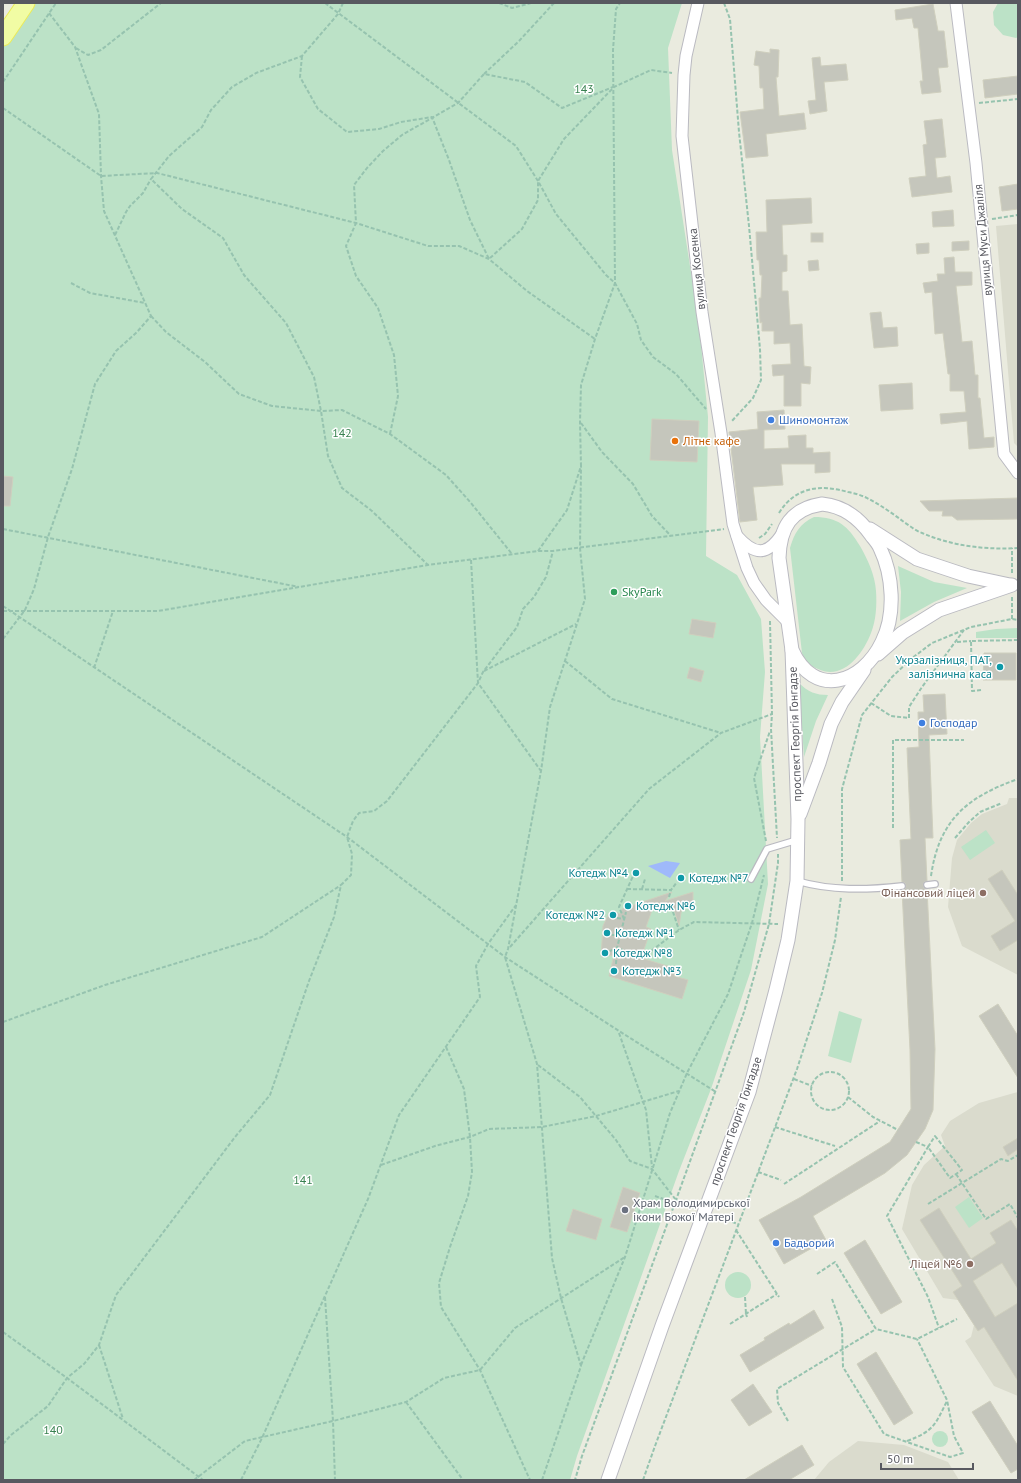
<svg xmlns="http://www.w3.org/2000/svg" width="1021" height="1483" viewBox="0 0 1021 1483" font-family="'PT Sans',sans-serif">
<rect width="100%" height="100%" fill="#eaebdf"/>
<g fill="#dadbcd">
<polygon points="1018,224 1018,447 1014,443 996,226"/>
<polygon points="1009,798 1018,798 1018,975 962,946 948,907 952,858 957,840 971,823 982,814 1007,804"/>
<polygon points="1018,1092 1018,1396 994,1386 965,1341 971,1337 974,1325 958,1300 943,1298 902,1229 912,1185 924,1165 945,1146 941,1135 950,1121 979,1103 1014,1093"/>
<polygon points="858,1441 904,1445 948,1462 959,1480 814,1480 829,1462"/>
</g>
<g fill="#bce2c7">
<polygon points="26,3 682,3 668,48 672,150 699,324 708,417 706,556 737,575 761,619 765,672 760,737 768,884 751,970 711,1089 679,1171 577,1456 570,1480 3,1480 3,37"/>
<polygon points="998,3 1018,3 1018,37 1016,38 1003,35 994,25 993,12"/>
<path d="M814,517c24,0 34,9 46,29 8,14 15,29 16,45 1,14 0,30 -5,42 -8,21 -28,48 -53,36 -8,-3 -13,-8 -16,-16l-12,-105c4,-14 10,-25 24,-31z"/>
<polygon points="898,566 934,582 967,588 934,602 900,621 901,592"/>
<polygon points="1018,628 1018,638 976,638 976,632 996,629"/>
<path d="M799,683c9,9 17,12 29,12l-12,26 -12,36z"/>
<polygon points="986,830 995,843 970,860 961,847"/>
<polygon points="839,1011 862,1019 851,1063 828,1056"/>
<polygon points="969,1197 983,1218 969,1228 955,1207"/>
<circle cx="738" cy="1285" r="13"/>
<circle cx="940" cy="1439" r="8"/>
</g>
<polygon fill="#9fb9fb" points="666,861 680,863 670,878 648,866"/>
<g fill="#c5c6bc" stroke="#cfcfbe">
<polygon points="933,4 938,31 944,31 948,67 938,68 941,92 922,94 920,81 923,81 918,28 914,28 912,18 896,20 895,10"/>
<polygon points="770,49 779,50 778,77 776,77 779,116 804,113 806,129 766,134 768,156 746,158 740,112 764,109 763,88 760,88 759,66 754,65 756,51 770,53"/>
<polygon points="820,57 821,66 846,64 848,80 824,82 827,111 810,114 808,101 816,100 812,58"/>
<polygon points="1018,76 1018,94 985,98 983,80"/>
<polygon points="942,119 946,157 935,158 937,178 950,176 952,192 912,197 909,178 926,176 923,145 927,144 924,121"/>
<polygon points="1018,184 1018,209 1002,211 999,187"/>
<polygon points="811,198 812,223 782,225 783,255 787,255 787,271 782,272 782,291 788,291 790,325 802,324 804,366 811,367 810,384 801,383 801,406 784,406 784,375 773,376 772,365 791,364 790,343 774,344 774,331 762,331 762,322 760,323 759,298 761,298 762,275 760,275 759,260 757,260 756,232 767,232 766,200"/>
<polygon points="953,210 954,226 933,227 932,212"/>
<rect x="811" y="233" width="12" height="9"/>
<polygon points="969,241 969,250 952,251 952,242"/>
<polygon points="929,243 929,253 917,254 916,244"/>
<polygon points="954,257 955,272 972,272 972,285 956,286 962,342 972,341 975,375 978,375 978,398 980,398 984,438 994,437 994,447 969,449 967,421 941,424 940,414 966,412 964,391 950,391 950,374 948,374 943,333 935,334 932,292 925,293 923,283 938,281 937,274 945,274 944,258"/>
<polygon points="818,260 819,270 809,271 808,261"/>
<polygon points="881,312 883,328 897,327 898,346 874,348 870,313"/>
<polygon points="912,383 913,409 881,411 879,385"/>
<polygon points="784,410 785,429 764,430 764,449 789,448 788,436 806,435 806,448 813,448 813,453 830,452 830,472 815,473 815,464 781,464 783,485 753,487 757,520 740,522 729,432 758,429 757,412"/>
<polygon points="652,419 699,421 697,462 650,460"/>
<polygon points="3,476 13,477 10,506 3,506"/>
<polygon points="1018,498 1018,519 957,520 952,516 942,516 943,511 929,511 920,501"/>
<polygon points="692,619 716,623 713,638 689,634"/>
<polygon points="984,653 1016,653 1016,680 983,680"/>
<polygon points="690,667 704,671 701,682 687,678"/>
<polygon points="945,694 947,734 929,735 933,838 925,838 927,881 924,882 923,885 924,888 927,889 935,1049 933,1110 925,1129 907,1155 885,1173 813,1216 826,1240 784,1264 759,1220 801,1197 890,1142 911,1109 910,1050 902,890 905,889 906,886 905,883 902,882 900,840 911,839 907,748 919,747 918,712 924,712 923,695"/>
<polygon points="1002,870 1018,895 1018,940 1000,951 991,936 1015,921 988,879"/>
<polygon points="672,892 665,901 693,892 693,906 682,906 679,926 673,906 661,906 658,909 652,910 646,927 651,929 641,958 677,969 674,976 688,980 682,999 609,976 614,955 601,957 603,926 609,913 614,911 620,914 622,909"/>
<polygon points="998,1004 1018,1036 1018,1078 979,1016"/>
<polygon points="1018,1138 1018,1149 1008,1156 1003,1147"/>
<polygon points="623,1187 640,1193 627,1232 610,1227"/>
<polygon points="939,1208 971,1259 996,1243 990,1233 1011,1220 1018,1231 1018,1289 1002,1263 973,1281 995,1317 1018,1303 1018,1381 984,1327 978,1331 953,1292 962,1286 920,1220"/>
<polygon points="573,1209 602,1219 596,1240 566,1231"/>
<polygon points="865,1240 902,1302 881,1314 844,1253"/>
<polygon points="814,1310 824,1328 750,1372 740,1355 765,1340 764,1338 789,1323 790,1325"/>
<polygon points="876,1352 913,1413 894,1425 857,1364"/>
<polygon points="753,1384 772,1412 749,1426 731,1400"/>
<polygon points="990,1401 1018,1446 1018,1469 1011,1473 972,1412"/>
<polygon points="802,1445 814,1465 789,1480 744,1480"/>
</g>
<g fill="none" stroke-linecap="round" stroke-linejoin="round">
<defs>
<g id="service">
<polyline points="751,879 767,849 797,840"/>
<path d="M797,881c35,10 69,9 105,5"/>
<polyline points="927,885 935,884"/>
</g>
<g id="minor">
<polyline points="698,3 686,56 684,75 682,136 702,312 721,433 733,524 747,568 754,583 766,600 787,621"/>
<polyline points="956,3 976,163 1004,454 1018,473"/>
<path d="M737,536c18,20 30,20 45,-2"/>
</g>
<g id="tertiary">
<path d="M822,504c22,2 37,14 49,31 3,4 7,8 9,13 13,27 16,66 2,94 -20,42 -68,57 -90,8l-13,-92c1,-31 12,-49 43,-54z"/>
<polyline points="870,529 917,559 968,576 1010,585"/>
<polyline points="878,654 902,633 939,610 1012,585"/>
<polyline points="800,814 819,763 831,724 842,702 864,670"/>
<polyline points="608,1480 662,1326 749,1092 776,990 788,940 797,881 798,819 792,650"/>
</g>
<polyline id="primary" points="3,37 26,3"/>
</defs>
<use href="#service" stroke="#babac1" stroke-width="8"/>
<use href="#minor" stroke="#babac1" stroke-width="13"/>
<use href="#tertiary" stroke="#babac1" stroke-width="15"/>
<use href="#primary" stroke="#ebeb58" stroke-width="19"/>
<g stroke="#96c3af" stroke-width="2" stroke-dasharray="4 2" stroke-linecap="butt">
<polyline points="325,3 516,146 538,181 556,214 606,275 615,283 637,324 641,340 653,357 676,374 706,409"/>
<polyline points="343,3 338,14 302,56 256,73 232,87 211,110 202,127 169,156 151,179 182,209 223,238 244,275 286,323 314,377 321,411 328,456 342,488 372,511 428,565"/>
<polyline points="499,3 512,8 531,3"/>
<polyline points="724,3 730,19 739,132 749,226 760,349 761,380 753,398 731,422"/>
<polyline points="76,48 88,55 101,50 161,3"/>
<polyline points="302,56 300,77 318,109 347,132 379,129 401,122 432,117 449,160 470,220 489,259 522,229 538,200 538,181 564,139 614,87 651,70 672,73"/>
<polyline points="484,74 519,41 554,3"/>
<polyline points="3,82 56,3"/>
<polyline points="979,103 1018,99"/>
<polyline points="3,108 101,176 157,173 356,223 428,246 459,246 489,259 527,291 595,339"/>
<polyline points="992,219 1018,215"/>
<polyline points="115,235 126,212 130,206 143,193 151,179"/>
<polyline points="71,283 90,293 145,303"/>
<polyline points="151,316 166,332 205,362 239,394 272,406 321,411 342,410 390,434 446,475 471,503 512,554"/>
<polyline points="581,423 602,452 633,484 652,516 671,536"/>
<polyline points="390,434 398,396 394,355 378,308 356,276 346,246 356,223 354,185 367,168 383,151 402,135 458,103 484,74 525,82 562,108 613,87"/>
<path d="M779,513c16,-26 41,-29 69,-21 6,1 12,3 17,5 14,7 27,16 39,25 6,4 12,9 18,11 30,13 64,17 96,15"/>
<polyline points="3,529 299,587"/>
<polyline points="759,538 765,534 772,524"/>
<polyline points="538,551 567,510 581,466 580,422 581,385 595,339 615,283 613,50 616,9 620,3"/>
<polyline points="471,560 478,683 541,771"/>
<polyline points="1012,573 1012,548"/>
<polyline points="1012,597 1012,619"/>
<polyline points="3,606 347,837 505,957 619,1031 716,1092"/>
<polyline points="3,611 158,611 428,565 538,551 553,551 724,529"/>
<polyline points="770,621 772,714 771,729 777,838"/>
<polyline points="3,639 25,610 34,589 48,537 72,469 95,384 116,351 137,332 151,316 104,211 101,176 99,114 75,47 49,13"/>
<polyline points="957,642 971,641"/>
<polyline points="565,661 612,699 721,733"/>
<polyline points="94,668 113,611"/>
<polyline points="484,671 576,624"/>
<polyline points="981,690 972,691 971,641 1018,640"/>
<polyline points="871,703 891,716 909,718 909,707 922,687 964,630"/>
<polyline points="893,828 893,740 964,740"/>
<polyline points="955,838 969,822 980,812 1002,803"/>
<polyline points="766,841 754,778 770,731"/>
<path d="M931,876c8,-56 36,-79 87,-97"/>
<polyline points="842,881 842,789 862,715 892,677 911,659 932,643 971,627 1012,619 1018,620"/>
<polyline points="627,889 671,890 677,882"/>
<polyline points="642,889 645,879"/>
<polyline points="669,897 671,890"/>
<polyline points="671,906 679,930"/>
<polyline points="617,918 624,919"/>
<polyline points="624,919 619,907 633,876"/>
<polyline points="612,935 620,935"/>
<polyline points="510,947 649,789 721,733 772,714"/>
<polyline points="610,951 617,948 626,912"/>
<polyline points="616,964 617,948 643,957 679,930 694,922 778,924"/>
<polyline points="3,1022 105,985 262,937 341,885"/>
<polyline points="619,1033 646,1110 652,1167"/>
<polyline points="446,1047 464,1089 470,1137 472,1172 468,1196 450,1247 439,1283 441,1307 480,1370 530,1480"/>
<polyline points="538,1065 580,1097 616,1140 630,1161 652,1169 676,1200 582,1456 575,1480"/>
<circle cx="830" cy="1091" r="19"/>
<polyline points="794,1079 812,1086"/>
<polyline points="848,1097 873,1117 898,1130"/>
<polyline points="775,1127 835,1146"/>
<polygon points="935,1136 962,1170 950,1178 928,1147"/>
<polyline points="916,1142 928,1147 887,1216 928,1297 939,1328"/>
<polyline points="381,1165 435,1146 470,1137 489,1129 542,1127 596,1116 679,1091"/>
<polyline points="758,1172 781,1180"/>
<polyline points="956,1174 986,1219 1010,1204 1018,1218"/>
<polyline points="784,1184 880,1121"/>
<polyline points="655,1196 675,1203"/>
<polyline points="928,1204 1001,1159 1008,1161 1018,1155"/>
<polyline points="694,1208 676,1200 744,1012 769,924 778,863 778,854"/>
<polyline points="715,1216 738,1224"/>
<polyline points="736,1230 779,1297"/>
<polyline points="817,1274 835,1262 876,1329 917,1339 957,1319"/>
<polyline points="325,1297 333,1421 335,1480"/>
<polyline points="745,1297 746,1314 747,1317"/>
<polyline points="832,1299 842,1327 843,1367 884,1434 950,1457 963,1453 954,1436 947,1400 917,1339"/>
<polyline points="730,1324 777,1294"/>
<polyline points="3,1332 67,1378 203,1480"/>
<polyline points="99,1345 123,1419"/>
<polyline points="581,1365 625,1257 670,1113 687,1073 728,994 752,923 764,875"/>
<polyline points="406,1402 463,1480"/>
<polyline points="788,1421 778,1403 777,1389 876,1329"/>
<path d="M907,1441c27,-10 28,-16 40,-40"/>
<polyline points="3,1444 11,1435 48,1406 67,1378 84,1364 99,1345 116,1295 235,1137 270,1095 309,981 334,917 341,885 351,875 352,854 347,837 353,821 359,813 374,811 387,801 478,683 483,672 517,627 523,609 534,597 546,577 553,551"/>
<polyline points="194,1480 245,1441 333,1421 406,1402 444,1378 480,1370 515,1328 625,1257"/>
<polyline points="241,1480 262,1438 368,1199 399,1115 480,997 476,966 488,944 516,905"/>
<polyline points="542,1480 581,1366 561,1298 552,1258 537,1064 505,957 508,949 541,771 550,707 585,599 580,548 581,466"/>
<polyline points="643,1480 655,1446 797,1069 822,993 835,940 841,897"/>
</g>
<use href="#service" stroke="#fff" stroke-width="5.5"/>
<use href="#minor" stroke="#fff" stroke-width="11"/>
<use href="#tertiary" stroke="#fff" stroke-width="13"/>
<use href="#primary" stroke="#f1fca4" stroke-width="17"/>
</g>
<g fill="#3f7fe0" stroke="#fff" stroke-width="1.5">
<circle cx="771" cy="420" r="4"/>
<circle cx="922" cy="723" r="4"/>
<circle cx="776" cy="1243" r="4"/>
</g>
<circle fill="#e8710a" stroke="#fff" stroke-width="1.5" cx="675" cy="441" r="4"/>
<circle fill="#2e9e5b" stroke="#fff" stroke-width="1.5" cx="614" cy="592" r="4"/>
<g fill="#0f9aa8" stroke="#fff" stroke-width="1.5">
<circle cx="1000" cy="667" r="4"/>
<circle cx="636" cy="873" r="4"/>
<circle cx="681" cy="878" r="4"/>
<circle cx="628" cy="906" r="4"/>
<circle cx="613" cy="915" r="4"/>
<circle cx="607" cy="933" r="4"/>
<circle cx="605" cy="953" r="4"/>
<circle cx="614" cy="971" r="4"/>
</g>
<g fill="#8d6e63" stroke="#fff" stroke-width="1.5">
<circle cx="983" cy="893" r="4"/>
<circle cx="970" cy="1264" r="4"/>
</g>
<circle fill="#6b7280" stroke="#fff" stroke-width="1.5" cx="625" cy="1210" r="4"/>
<g text-anchor="middle" stroke-width="3" stroke-linejoin="round" paint-order="stroke">
<g font-size="12" fill="#37804f" stroke="#fff">
<text x="584" y="93">143</text>
<text x="342" y="437">142</text>
<text x="303" y="1184">141</text>
<text x="53" y="1434">140</text>
</g>
<g font-size="12" fill="#585960" stroke="#fff">
<text transform="translate(983 240) rotate(-95)" y="4">вулиця Муси Джаліля</text>
<text transform="translate(697 269) rotate(-96)" y="4">вулиця Косенка</text>
<text transform="translate(795 734) rotate(-92)" y="4">проспект Георгія Гонгадзе</text>
<text transform="translate(736 1121) rotate(-71)" y="4">проспект Георгія Гонгадзе</text>
</g>
<g font-size="12" fill="#366cbe" stroke="#fff" text-anchor="start">
<text x="779" y="424">Шиномонтаж</text>
<text x="930" y="727">Господар</text>
<text x="784" y="1247">Бадьорий</text>
</g>
<g font-size="12" fill="#c56008" stroke="#fff" text-anchor="start">
<text x="683" y="445">Літнє кафе</text>
</g>
<g font-size="12" fill="#27864d" stroke="#fff" text-anchor="start">
<text x="622" y="596">SkyPark</text>
</g>
<g font-size="12" fill="#0d838f" stroke="#fff" text-anchor="start">
<text x="992" y="664" text-anchor="end">Укрзалізниця, ПАТ,<tspan x="992" dy="14">залізнична каса</tspan></text>
<text x="628" y="877" text-anchor="end">Котедж №4</text>
<text x="689" y="882">Котедж №7</text>
<text x="636" y="910">Котедж №6</text>
<text x="605" y="919" text-anchor="end">Котедж №2</text>
<text x="615" y="937">Котедж №1</text>
<text x="613" y="957">Котедж №8</text>
<text x="622" y="975">Котедж №3</text>
</g>
<g font-size="12" fill="#785e54" stroke="#fff" text-anchor="end">
<text x="975" y="897">Фінансовий ліцей</text>
<text x="962" y="1268">Ліцей №6</text>
</g>
<g font-size="12" fill="#5b616d" stroke="#fff" text-anchor="start">
<text x="633" y="1207">Храм Володимирської<tspan x="633" dy="14">ікони Божої Матері</tspan></text>
</g>
</g>
<rect width="1021" height="1483" fill="none" stroke="#585960" stroke-width="8"/>
<path d="M881 1463v6h92v-6" fill="none" stroke="#585960" stroke-width="2"/>
<text x="887" y="1463" font-size="12" fill="#585960" stroke="#ffffff" stroke-width="3" paint-order="stroke">50 m</text>
</svg>
